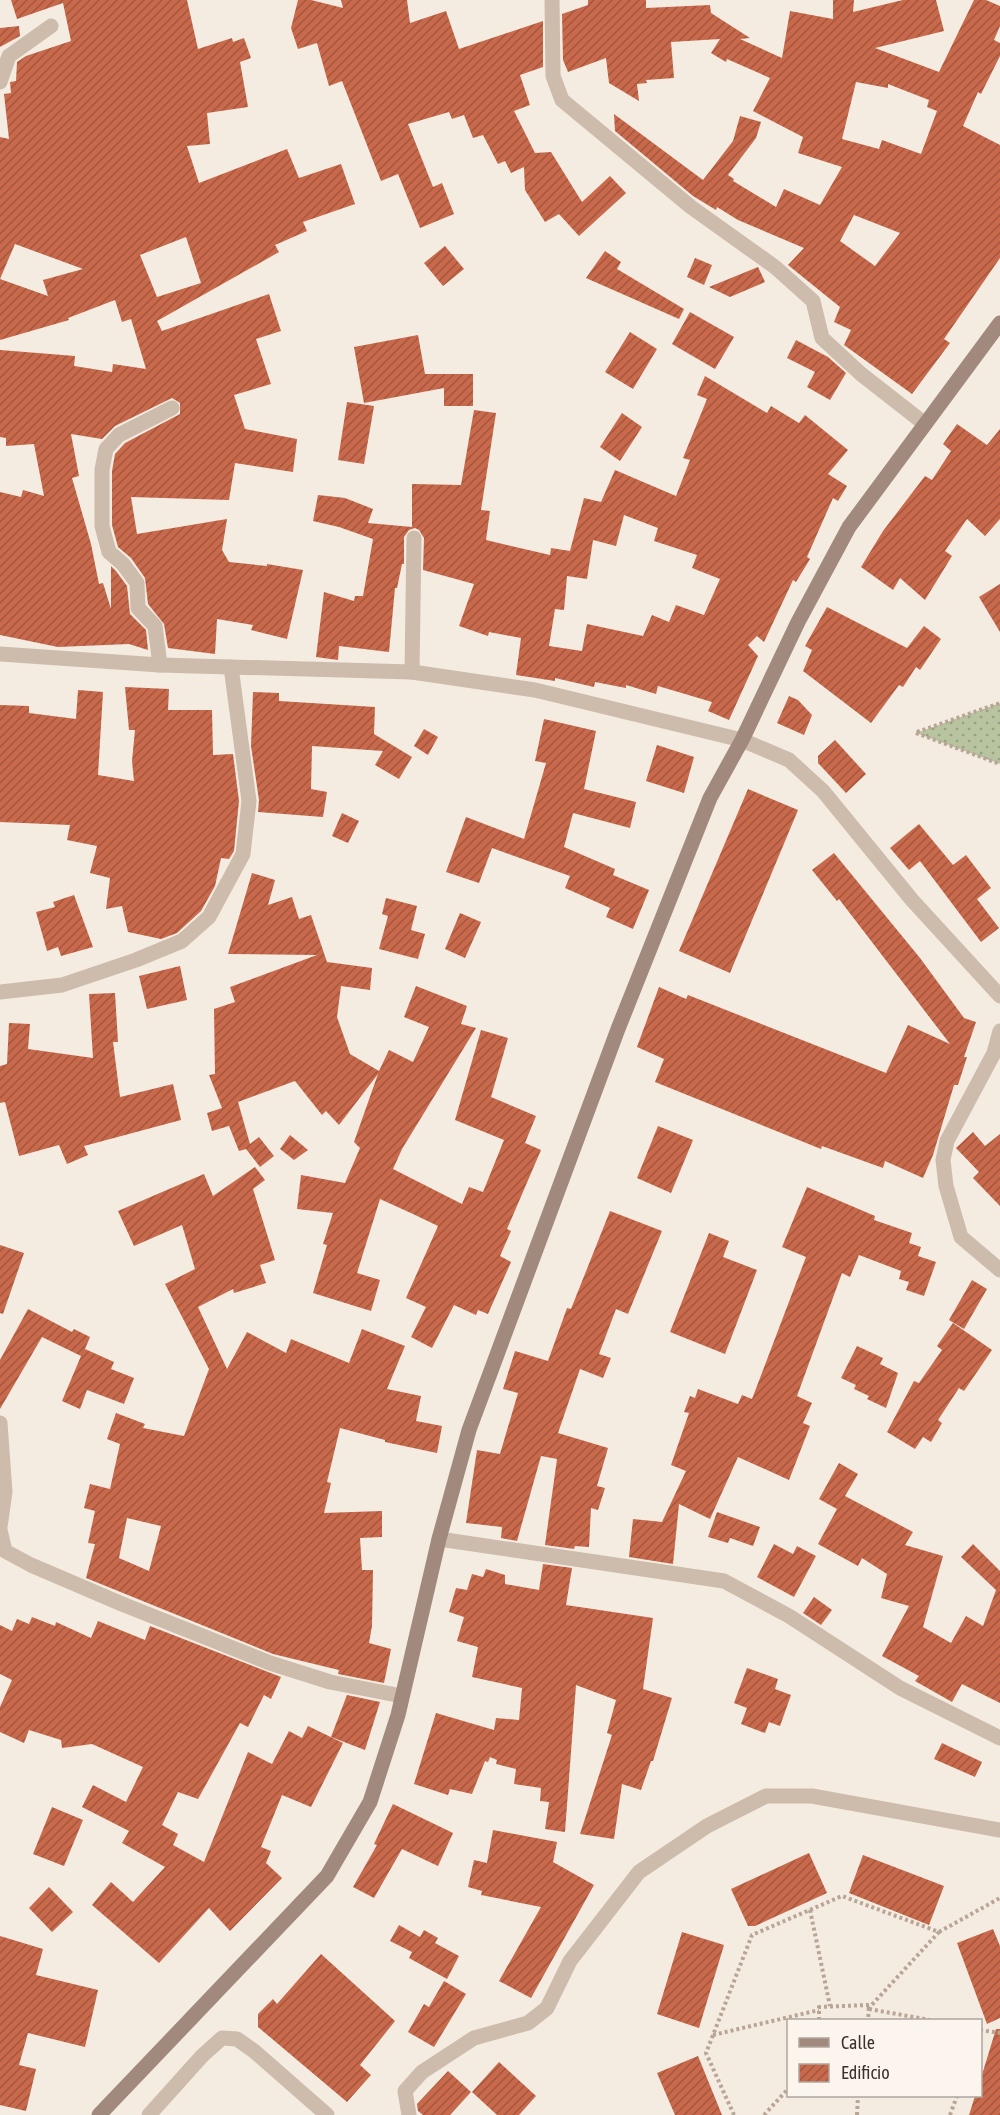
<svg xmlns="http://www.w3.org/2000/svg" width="1000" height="2115" viewBox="0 0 1000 2115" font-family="'Asap Condensed',sans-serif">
<defs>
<pattern id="park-dots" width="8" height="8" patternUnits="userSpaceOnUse" patternTransform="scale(1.5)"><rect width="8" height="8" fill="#b8c4a0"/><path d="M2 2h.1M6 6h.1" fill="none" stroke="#97a083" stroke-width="1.8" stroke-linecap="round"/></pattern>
<pattern id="building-hatch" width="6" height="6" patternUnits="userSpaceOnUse" patternTransform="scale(1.5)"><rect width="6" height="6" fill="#c8694b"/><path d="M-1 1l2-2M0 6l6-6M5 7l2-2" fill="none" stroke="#a4573f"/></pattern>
</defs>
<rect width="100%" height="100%" fill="#f4ebe1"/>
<polygon fill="url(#park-dots)" points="1000,703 1000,764 916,733"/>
<g fill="url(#building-hatch)" fill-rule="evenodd">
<path d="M11,0h176l11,49 34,-11 1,4 11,-4 7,20 -11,4 8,45 -41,6 3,31 -23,2 12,37 88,-34 12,29 42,-14 14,40 -52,18 4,9 -32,14 4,7 -122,69 5,10 107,-37 12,37 -25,8 15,45 -37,11 11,34 52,10 -4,33 -58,-9 -6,37 -98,-3 6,37 90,-15 -5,31 7,12 38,4v-2l36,6 -16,69 -36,-9 2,-5 -36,-6 -2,35 -47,-6 -4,-24 -16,-20 -3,-26 -14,-20 -13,-11 -6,-22v-54l3,-17 10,-11 55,-29v-11l-8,-5 -57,28 -13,13 -31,-5 8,42 -7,2 19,66 8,40 4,-1 8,26v-43l5,5 11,15 3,28 16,16 2,20 -19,-6 -71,3 -58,-12v-143l21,5 2,-7 21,6 -10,-52 -28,2v-8l-6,-1v-87l75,6 -1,10 38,6 1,-8 33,5 -15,-50 -9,3 -7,-22 -47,18 1,2 -69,20v-203l9,2 -5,-45 7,-1 -1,-11 6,-1 1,-19 9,-6 45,-15 -8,-38 -46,16zM186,237l15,46 -44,14 -17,-42zM15,244l68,25 -40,11 5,16 -48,-17z"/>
<polygon points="298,0 311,0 343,8 341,0 407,0 410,23 446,11 459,49 543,21 543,67 520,75 530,105 514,111 535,153 551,152 582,202 610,176 626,193 579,236 559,214 545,222 525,190 524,167 511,173 505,161 498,164 483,135 473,138 464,115 452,119 449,112 408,124 433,187 442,183 454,214 420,228 398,174 381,181 342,81 329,86 317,43 298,49 291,28"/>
<path d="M588,0h58v8l64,-3 1,8 39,25 -10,1 42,19 8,-47 43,8v-19h21l-1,12 50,-12h33l8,31 -69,17 64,24 35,-72h12l14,6v20l-6,14 6,3v13l-19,38 -3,-2 -15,34 37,19v113l-56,81 6,4 -38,51 -68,-49 7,-15 -17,-8 6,-15 -52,-42 16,-17 -66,-28 -21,-13 -1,3 -23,-14 -78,-65 -1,-17 89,66 30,-39 7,-25 21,6 -5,16 -28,37 6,4 -1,2 43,26 8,-18 36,16 22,-38 -44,-14 5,-16 -50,-26 17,-33 -43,-19 -1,3 -15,-9 9,-14 -49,3 3,36 -28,2 1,3 -10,1 2,17 -30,-18 -3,-25 -38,14 -5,-12 -1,-46 26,-9zM856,82l32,6v-4l41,16 -2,7 10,4 -16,43 -39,-14 -3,9 -37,-10zM854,215l46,18 -25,33 -35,-25z"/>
<polygon points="19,26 20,36 0,47 0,28"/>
<polygon points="445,246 464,269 443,286 424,263"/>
<polygon points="605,251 621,262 617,269 684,309 679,319 586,278"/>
<polygon points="695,258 712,265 704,285 687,277"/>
<polygon points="758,267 765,282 730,297 709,287"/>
<polygon points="690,312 734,337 715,369 672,344"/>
<polygon points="630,332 657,349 633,389 605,372"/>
<polygon points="418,335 425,374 473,374 473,406 444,406 444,388 364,403 354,347"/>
<polygon points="796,340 828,357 846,373 830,400 807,387 815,372 787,358"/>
<path d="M705,376l62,37 4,-7 28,17 6,-8 43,35 -20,24 19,12 -9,15 -5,-3 -26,59 3,2 -14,23 -3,-2 -29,62 -7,-6 -9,9 10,11 -29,64 -21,-9 4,-9 -54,-16 -2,8 -30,-9v3l-31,-6 -1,5 -39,-9v3l-39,-6 5,-37 -32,-6 -1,4 -29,-10 15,-42 -51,-14 1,-32 -5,-8 -4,-2 -6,2 -5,7v27h-2l-5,24h-2l-6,64 -50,-6 -1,14 -22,-3 8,-65 30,9 1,-5h8l10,-57 -34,-12 -26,-6 5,-26 27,3 28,11 -5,14 44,4v-43l49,1 13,-75 22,3 -15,97 9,1 -4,29 64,15 1,-7 19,3 14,-53 17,4 14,-32 61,26 14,-36 -7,-2 24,-59 -10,-4zM624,515l34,13 -4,13 43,14 -5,13 28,11 -16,36 -28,-10 -7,17 -17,-7 -9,21 -56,-12 -5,27 -33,-5 6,-37 9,1 3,-34 20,3 6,-39 23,6z"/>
<polygon points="347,402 374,406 364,464 338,460"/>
<polygon points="622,413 642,427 620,461 600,447"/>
<polygon points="957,424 987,445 1000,429 1000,519 985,536 967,519 945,551 952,556 925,600 900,578 893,590 861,567 883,531 925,476 932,480 951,451 943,444"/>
<polygon points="1000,584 1000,632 979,597"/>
<polygon points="827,607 907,648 924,626 941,639 920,670 916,667 903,687 899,685 871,723 803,671 812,650 805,646"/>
<polygon points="125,687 169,689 168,710 212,710 213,755 233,754 239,801 234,851 229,859 221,858 215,886 201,911 177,933 161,939 128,932 122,906 106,909 110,878 90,873 97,846 67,840 70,825 0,822 0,705 29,706 29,713 76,719 78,690 103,692 98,775 134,781 132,761 135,730 129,730"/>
<polygon points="253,692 279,693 279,701 375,707 374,734 412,757 399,779 375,765 383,751 312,746 311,789 327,792 323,817 258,812 259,800 251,746"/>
<polygon points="789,696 798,700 812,715 804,735 777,723"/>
<polygon points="544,719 596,731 584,789 636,802 630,828 573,813 564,847 615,869 613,875 649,890 633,929 606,917 610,908 565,888 570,876 492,848 479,883 446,872 466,817 524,839 546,763 535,761"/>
<polygon points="424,729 438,737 428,755 414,746"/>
<polygon points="835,740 866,774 846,793 818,763 818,756"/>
<polygon points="657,745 694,757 684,793 646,781"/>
<polygon points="748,789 798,810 730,973 679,951"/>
<polygon points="342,813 359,821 348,843 332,836"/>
<polygon points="919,824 953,865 966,855 991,888 977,899 999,928 981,942 920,861 909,870 890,848"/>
<polygon points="834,853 920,958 964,1018 976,1022 964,1057 967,1057 958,1085 954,1085 933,1155 923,1178 885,1161 883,1168 822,1146 821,1149 655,1082 664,1059 637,1047 659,987 686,999 688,995 886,1073 908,1025 950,1044 839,899 837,901 812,870"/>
<polygon points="252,873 275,880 268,905 292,897 299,919 311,915 327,962 372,968 370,990 341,986 337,1017 350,1054 379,1071 389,1050 413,1062 429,1027 404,1017 416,986 467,1006 461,1024 476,1028 402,1149 393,1169 462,1204 469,1187 483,1192 504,1140 455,1120 481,1030 508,1038 491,1097 536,1116 525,1143 541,1150 507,1229 511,1231 500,1256 511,1262 488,1314 478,1310 476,1315 454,1305 432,1348 411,1337 426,1307 406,1298 438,1226 413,1214 380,1199 357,1273 380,1280 371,1311 313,1293 327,1245 323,1244 333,1213 297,1209 301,1175 345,1183 360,1148 354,1142 378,1074 339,1125 326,1111 322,1115 295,1081 238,1102 250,1144 259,1137 274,1156 260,1167 246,1149 239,1151 229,1126 212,1131 207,1113 222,1108 209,1075 215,1074 214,1009 235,1002 230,987 317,955 228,954"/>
<polygon points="74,895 93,947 61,956 58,947 47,951 36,912 55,907 53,902"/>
<polygon points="386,898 417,906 411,930 425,934 418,959 379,949 388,916 382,914"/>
<polygon points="460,913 481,922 465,958 445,949"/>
<polygon points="180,966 187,1000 147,1009 139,976"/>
<polygon points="115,993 118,1042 113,1042 120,1097 173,1084 181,1120 84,1146 88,1155 67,1164 59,1145 19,1156 5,1102 0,1103 0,1066 7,1064 9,1023 30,1024 28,1049 93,1058 89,994"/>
<polygon points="658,1126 693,1140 671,1193 637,1178"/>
<polygon points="973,1132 985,1146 1000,1134 1000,1206 973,1178 979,1172 956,1148"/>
<polygon points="290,1135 308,1150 294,1160 280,1149"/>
<path d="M255,1167l10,13 -12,9 22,71 -15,5 6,18 -32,10 -1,-4 -35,18 29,62 20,-37 39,21 5,-14 58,24 13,-34 43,17 -18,43 34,7 -5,25 26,5 -5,27 -52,-11v-2l-45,-12 -13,54 4,1 -7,30 58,-2v26l-22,1 2,32h11l-1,56 -3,17 22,6 -7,34 -46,-9 1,-4 -66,-16 -187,-76 9,-34 -7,-1 7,-32 -11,-3 6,-24 20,5 10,-45 -13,-5 9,-26 29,11 -2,4 41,8 25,-67 -44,-85 30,-15 -13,-44 -48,21 -16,-35 86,-37 9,22zM127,1518l34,8 -12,45 -30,-13z"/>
<polygon points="807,1187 875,1216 874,1220 912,1233 909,1243 921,1247 918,1256 936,1262 924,1296 906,1290 909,1282 899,1279 901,1271 859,1255 850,1277 842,1273 797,1396 812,1403 803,1423 810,1426 789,1480 738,1457 710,1519 679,1504 673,1564 629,1557 633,1519 662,1522 686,1471 671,1465 689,1413 684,1412 690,1396 695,1398 698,1389 738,1404 742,1395 752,1399 806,1257 782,1247"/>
<polygon points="610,1211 662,1231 628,1314 616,1309 599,1354 611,1358 603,1378 580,1369 558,1433 608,1448 597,1486 605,1488 598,1510 591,1508 589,1547 575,1546 574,1549 545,1545 557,1459 541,1456 517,1541 501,1538 502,1527 466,1523 477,1450 500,1454 518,1393 503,1389 515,1351 548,1361 567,1308 571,1309"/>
<polygon points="709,1233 729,1241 723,1257 757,1270 725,1354 670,1332"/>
<polygon points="0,1245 24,1253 3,1314 0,1313"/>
<polygon points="972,1280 987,1289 964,1329 949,1320"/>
<polygon points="28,1309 72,1332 74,1329 90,1337 85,1349 114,1362 111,1369 134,1378 124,1404 87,1390 80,1409 62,1401 81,1356 42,1337 0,1409 0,1360"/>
<polygon points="953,1323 992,1350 964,1391 959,1388 938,1420 942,1423 931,1442 923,1437 915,1449 887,1432 914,1381 919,1383 942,1350 937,1346"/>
<polygon points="857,1346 883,1358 880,1364 898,1373 886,1408 867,1399 869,1396 854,1389 856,1385 841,1378"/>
<polygon points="839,1463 858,1474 845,1496 913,1532 905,1545 943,1556 923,1627 951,1643 966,1616 983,1626 996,1590 961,1557 973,1544 1000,1571 1000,1703 962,1684 952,1702 915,1681 919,1676 882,1656 909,1606 881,1598 887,1574 862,1558 858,1566 818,1544 837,1509 819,1499"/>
<polygon points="717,1512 760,1527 753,1546 730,1538 728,1543 708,1537"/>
<polygon points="774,1544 793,1554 797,1546 816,1556 794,1597 757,1577"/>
<polygon points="543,1564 572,1568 566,1605 653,1618 643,1689 672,1698 653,1761 651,1761 641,1790 622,1784 614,1839 580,1834 612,1735 607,1733 616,1700 576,1685 565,1832 545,1829 549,1802 540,1801 541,1788 514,1784 516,1769 496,1764 497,1760 490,1757 488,1762 485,1761 472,1794 450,1789 448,1795 414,1784 436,1713 494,1730 496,1718 519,1720 522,1688 472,1677 478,1647 457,1641 464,1617 449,1612 456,1588 467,1590 472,1574 483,1577 486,1569 505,1575 505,1584 539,1590"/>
<polygon points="814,1597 832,1610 821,1625 803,1613"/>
<polygon points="32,1617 55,1626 56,1622 91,1638 98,1621 145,1640 150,1626 281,1677 271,1699 264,1695 248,1727 240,1723 198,1799 178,1792 162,1825 178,1834 173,1845 204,1862 248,1752 272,1764 289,1731 302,1738 308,1726 343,1743 311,1807 282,1795 261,1847 271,1851 266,1863 282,1878 230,1931 209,1908 159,1963 92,1905 111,1882 133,1902 165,1867 122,1843 129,1831 82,1807 93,1785 126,1802 143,1767 92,1744 62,1748 61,1740 29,1730 24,1743 0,1732 0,1707 12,1680 0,1674 0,1625 12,1631 17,1619 29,1624"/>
<polygon points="747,1668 778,1679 775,1689 791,1695 780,1726 769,1722 765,1733 741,1724 747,1708 734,1703"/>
<polygon points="347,1695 380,1702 365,1750 331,1737"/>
<polygon points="942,1743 982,1762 975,1777 934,1759"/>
<polygon points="393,1804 453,1833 438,1866 402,1849 374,1898 353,1887 377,1845 374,1844"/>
<polygon points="52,1807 83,1820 64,1866 33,1854"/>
<polygon points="493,1830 557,1842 553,1862 594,1885 531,1998 499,1981 541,1907 481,1895 482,1891 468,1887 474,1860 487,1863"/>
<polygon points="809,1853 827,1893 755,1926 748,1926 731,1889"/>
<polygon points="863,1855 944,1886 929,1925 849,1893"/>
<polygon points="49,1887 73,1912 52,1932 29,1908"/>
<polygon points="399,1925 420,1937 424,1930 438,1938 435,1943 459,1956 447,1979 409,1958 412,1952 390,1941"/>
<polygon points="993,1929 1000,1946 1000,2018 987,2024 957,1943"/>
<polygon points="682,1932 724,1945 699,2028 657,2014"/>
<polygon points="0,1936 43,1949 36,1975 98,1990 85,2047 28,2033 19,2065 36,2069 26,2111 0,2105"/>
<polygon points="321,1954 395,2021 360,2065 371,2075 347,2102 258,2027 258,2014 273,1999 277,2004"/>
<polygon points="444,1981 466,1994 434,2047 408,2032 424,2004 429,2007"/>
<polygon points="996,2029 1000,2029 1000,2115 969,2115 975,2096 981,2096 981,2078"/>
<polygon points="698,2056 722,2115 675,2115 657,2073"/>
<polygon points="499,2062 536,2096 519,2115 497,2115 472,2092"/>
<polygon points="448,2071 471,2092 450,2115 423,2115 418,2111 417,2104"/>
</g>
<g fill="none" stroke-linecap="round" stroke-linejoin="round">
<g stroke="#b9a596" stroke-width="4" stroke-dasharray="3 3" stroke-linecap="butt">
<polyline points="917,732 1000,703"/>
<polyline points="916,733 1000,764"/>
<polyline points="810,1910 830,2006"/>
<polyline points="939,1932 1000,1898"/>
<polyline points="869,2009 930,2020"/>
<polyline points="819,2020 819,2007 869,2005 868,2020"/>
<polyline points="980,2030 1000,2033"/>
<polyline points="713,2035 819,2010"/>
<polyline points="734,2115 706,2053 752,1935 842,1896 939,1932 868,2009"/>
<polyline points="764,2115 788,2089"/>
<polyline points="857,2115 858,2096"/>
<polyline points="950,2115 957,2096"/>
</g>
<g stroke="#cdbbac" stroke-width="15">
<polyline points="552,0 553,76 562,100 691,207 775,267 813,301 822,338 861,374 925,424"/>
<polyline points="0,82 9,56 51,26"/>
<polyline points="0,654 160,665 412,672 535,690 742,740 789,760 823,791 912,900 1000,996"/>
<polyline points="160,665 155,626 138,608 137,583 123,564 109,552 102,526 102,470 106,449 119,435 172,408"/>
<polyline points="412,672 414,538"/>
<polyline points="0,992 62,985 136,960 182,941 209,917 243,854 249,801 231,667"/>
<polyline points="1000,1031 994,1053 947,1141 943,1160 946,1186 961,1237 1000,1270"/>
<polyline points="0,1423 5,1492 0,1527"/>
<polyline points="0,1530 5,1551 31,1565 122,1604 270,1663 330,1682 402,1696"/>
<polyline points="439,1539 724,1581 789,1616 900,1688 1000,1738"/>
<polyline points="149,2115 202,2056 222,2038 237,2039 254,2051 327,2115"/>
<polyline points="409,2115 405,2091 422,2072 474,2038 528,2023 547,2008 570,1961 639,1872 707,1826 766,1796 812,1796 1000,1830"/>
</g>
<polyline stroke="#a18a7d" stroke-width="15" points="99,2115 327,1876 370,1802 398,1715 439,1539 469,1430 618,1029 710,798 742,740 798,622 849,527 1000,323"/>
</g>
<rect x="787" y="2019" width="195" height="78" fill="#fbf5ee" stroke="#aea6a0" stroke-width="1.5"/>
<rect x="799" y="2038" width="30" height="9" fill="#a18a7d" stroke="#aea6a0" stroke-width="1.5"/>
<text x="841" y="2049" font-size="18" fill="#3b302b">Calle</text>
<rect x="799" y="2064" width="30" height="18" fill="url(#building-hatch)" stroke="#aea6a0" stroke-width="1.5"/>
<text x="841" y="2079" font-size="18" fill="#3b302b">Edificio</text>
</svg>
